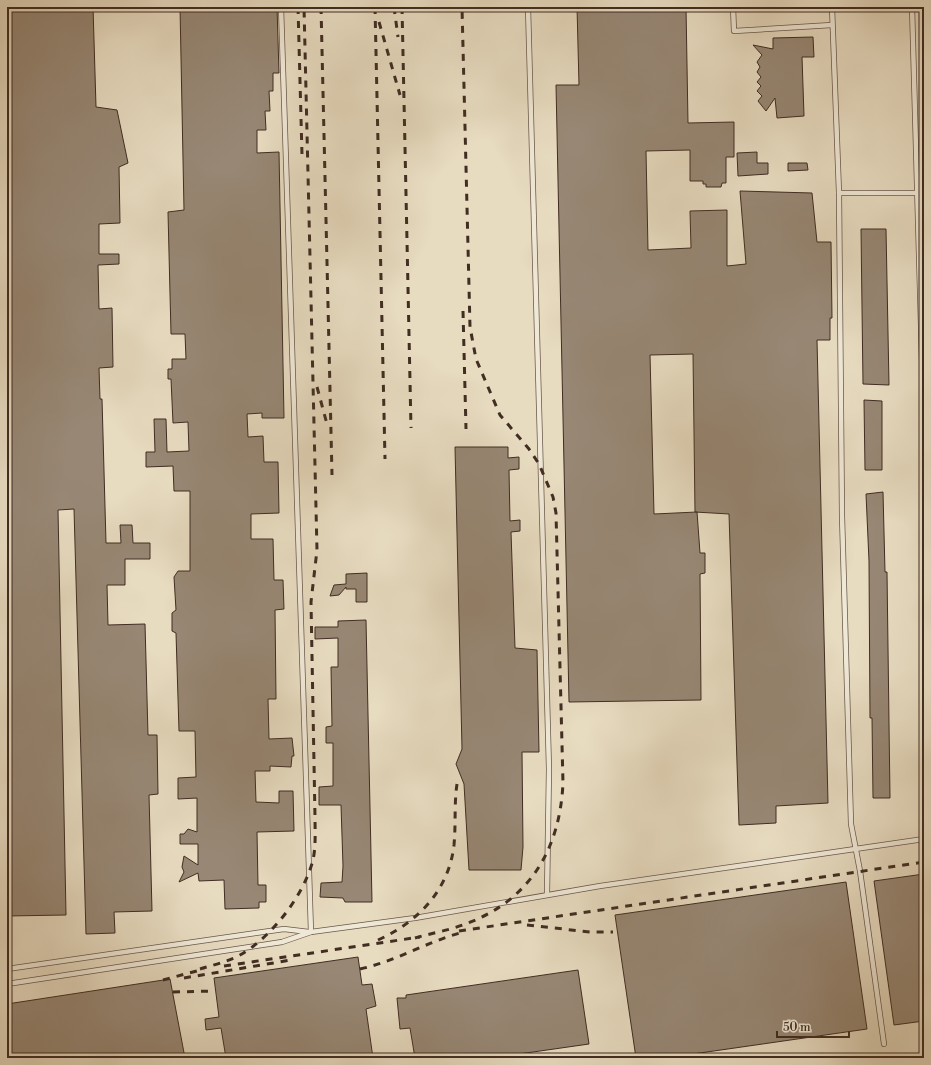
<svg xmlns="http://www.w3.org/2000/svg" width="931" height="1065" viewBox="0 0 931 1065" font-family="'Libre Bodoni',serif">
<rect width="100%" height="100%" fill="#e7dbc0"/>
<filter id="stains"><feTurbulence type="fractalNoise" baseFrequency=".005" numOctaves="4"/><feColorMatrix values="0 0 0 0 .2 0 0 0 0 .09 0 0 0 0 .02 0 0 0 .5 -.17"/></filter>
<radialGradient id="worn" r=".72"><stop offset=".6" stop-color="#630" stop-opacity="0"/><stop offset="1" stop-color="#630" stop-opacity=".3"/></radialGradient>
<g fill="#978774" stroke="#412d22">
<polygon points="7,7 93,7 96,107 117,110 128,163 119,167 120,223 99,224 99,254 119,254 119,264 98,265 99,309 112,308 113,367 99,368 100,399 102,399 106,543 121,543 120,525 132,525 133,543 150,543 150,559 125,559 125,585 107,585 108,625 145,624 148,735 157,735 158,794 149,795 152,911 114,912 115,933 86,934 74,509 58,510 66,915 7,916"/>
<polygon points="180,7 277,7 279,73 273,73 273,91 269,91 270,111 265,111 266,130 257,130 257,153 279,152 284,418 262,418 262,413 247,414 248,437 263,436 264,462 278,462 279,513 251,514 251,539 273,539 274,580 283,580 284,609 275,610 276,699 268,699 269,739 292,738 294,756 292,756 291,767 270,766 270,771 255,771 256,802 279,803 279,791 293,791 294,831 257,832 258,885 266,885 266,902 259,902 259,908 225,909 224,880 199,881 198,873 179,882 184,872 182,867 184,856 198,865 198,844 180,844 180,834 184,834 188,829 197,832 197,798 178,799 178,778 196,777 195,731 179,731 176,633 172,631 172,613 176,610 174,577 178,571 190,571 190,491 174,491 173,466 146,467 146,452 155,452 154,419 166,419 167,452 189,451 188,422 173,423 171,379 168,379 168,369 172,369 172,359 186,359 185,334 171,334 168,212 184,210"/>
<polygon points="577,7 686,7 688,123 734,122 734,157 726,157 726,183 722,183 721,187 706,187 706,184 703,184 703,181 690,181 690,150 646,151 648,250 691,248 690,211 727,210 727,266 746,264 740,191 812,193 817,242 831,242 832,318 830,318 830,340 817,340 828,803 776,806 776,823 739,825 729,514 695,512 693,354 650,355 654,514 697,512 700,553 705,553 705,573 700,574 701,700 569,702 556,85 579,85"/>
<polygon points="813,37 814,57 802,57 804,116 777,118 775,98 766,111 758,101 762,96 757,91 761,86 757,82 761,77 757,72 760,67 757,62 762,55 753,45 773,49 773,38"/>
<polygon points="757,152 757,163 768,163 768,174 738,176 737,153"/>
<polygon points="788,163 807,163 808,170 788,171"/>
<polygon points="861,229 886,229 889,385 863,384"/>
<polygon points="864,400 882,401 882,470 865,470"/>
<polygon points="455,447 508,447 508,458 519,457 519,469 509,470 510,521 520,520 520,531 511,532 515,648 537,650 539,752 522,752 523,847 521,870 469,870 464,784 456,764 462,749"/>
<polygon points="883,492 885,572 887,572 890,798 873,798 872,718 870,718 869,561 866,494"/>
<polygon points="367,573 367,602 356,602 356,589 346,589 346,587 339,595 330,596 334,585 346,584 346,574"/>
<polygon points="366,620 372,902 345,902 343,898 320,897 321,883 342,882 343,866 341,805 319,805 319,787 333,786 333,743 326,743 326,727 332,726 331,667 338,667 338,638 315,639 315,627 338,627 338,621"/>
<polygon points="924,874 924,1021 894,1025 874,881"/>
<polygon points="846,882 867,1029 665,1058 636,1058 615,915"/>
<polygon points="358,957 362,985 372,984 376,1006 366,1009 373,1058 226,1058 221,1028 206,1030 205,1019 219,1017 214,978"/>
<polygon points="578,970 589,1044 491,1058 415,1058 410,1028 400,1029 397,998 406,998 406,995"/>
<polygon points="170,979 185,1058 7,1058 7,1004"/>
</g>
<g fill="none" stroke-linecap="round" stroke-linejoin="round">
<defs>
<g id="lane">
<polyline points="281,7 311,932"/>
<polyline points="528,7 549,769 547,894"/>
<polyline points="733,7 734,31 832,25"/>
<polyline points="832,7 839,193 842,516 851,824 860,871 884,1044"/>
<polyline points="912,7 924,433"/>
<polyline points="839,193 924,193"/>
<polyline points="7,969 284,929 309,932"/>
<polyline points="7,984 282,942 311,932 415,918 600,886 924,839"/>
</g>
</defs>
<use href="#lane" stroke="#6a584a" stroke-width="6"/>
<use href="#lane" stroke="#efe8d6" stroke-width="4.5"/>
<g stroke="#412d22" stroke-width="3" stroke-dasharray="7 7" stroke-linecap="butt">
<polyline points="298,7 302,155"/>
<polyline points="321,7 332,475"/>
<polyline points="375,7 385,459"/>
<polyline points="394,7 398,37"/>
<polyline points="402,7 411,428"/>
<polyline points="379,22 400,95"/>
<polyline points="463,311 466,429"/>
<polyline points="317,387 327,424"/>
<polyline points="527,925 590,932 613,932"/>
<polyline points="459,931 924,862"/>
<path d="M415,938c17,-5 36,-8 53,-15 63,-24 92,-75 95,-140l-7,-270 -3,-16 -14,-33 -10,-15 -29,-34 -24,-56 -6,-32 -8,-320"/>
<path d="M378,940c40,-18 71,-50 76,-95 2,-21 0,-41 3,-61"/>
<polyline points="224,966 420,937"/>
<path d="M200,969c13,-4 27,-7 40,-14 32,-18 64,-60 73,-95 3,-14 2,-29 2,-43l-4,-215 6,-52 -13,-543"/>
<path d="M360,969c37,-8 68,-28 104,-37"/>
<polyline points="184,978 291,960"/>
<polyline points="163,980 204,969"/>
<polyline points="173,992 215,991"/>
</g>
</g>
<rect width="931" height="1065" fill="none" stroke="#e7dbc0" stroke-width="24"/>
<rect x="8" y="8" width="915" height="1049" fill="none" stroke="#412d22" stroke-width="2"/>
<rect x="12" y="12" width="907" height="1041" fill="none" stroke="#412d22"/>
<path d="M777 1031v6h72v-6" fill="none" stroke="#412d22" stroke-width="2"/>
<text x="783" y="1031" font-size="12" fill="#412d22" stroke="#efe8d6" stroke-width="3" paint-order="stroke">50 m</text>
<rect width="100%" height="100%" filter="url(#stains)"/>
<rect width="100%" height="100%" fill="url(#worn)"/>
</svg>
